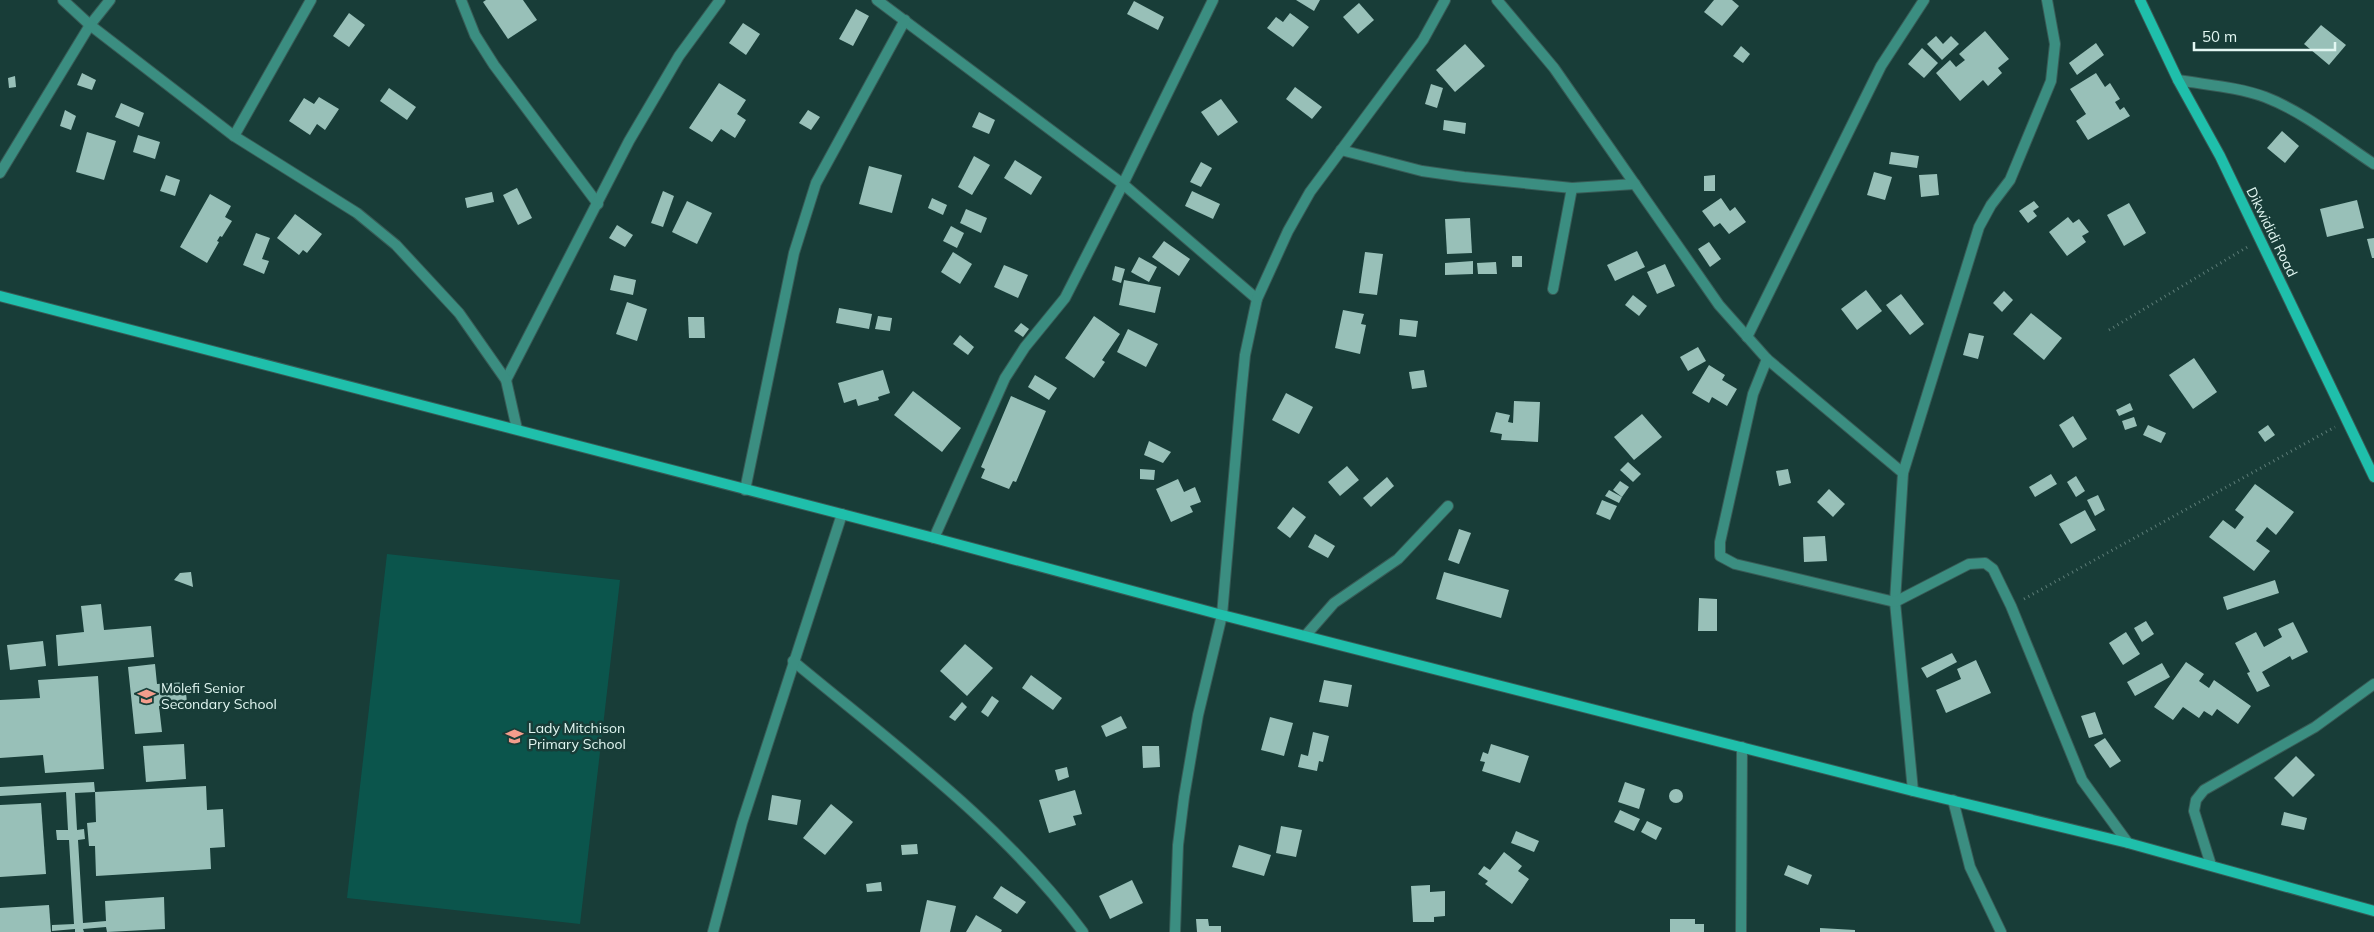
<svg xmlns="http://www.w3.org/2000/svg" width="2374" height="932" viewBox="0 0 2374 932" font-family="Mulish,sans-serif">
<rect width="100%" height="100%" fill="#183d38"/>
<polygon fill="#0b554c" points="387,554 620,580 580,924 347,898"/>
<g fill="#98c0b8">
<polygon points="486,0 523,0 537,20 508,39 483,2"/>
<polygon points="1296,0 1320,0 1314,11"/>
<polygon points="1714,0 1732,0 1739,6 1722,26 1704,12"/>
<polygon points="1134,1 1164,17 1158,30 1127,14"/>
<polygon points="1359,3 1374,20 1358,34 1343,17"/>
<polygon points="856,9 869,16 853,46 839,39"/>
<polygon points="349,13 365,25 349,47 333,36"/>
<polygon points="1290,13 1309,27 1293,47 1267,28 1276,17 1283,22"/>
<polygon points="743,23 760,34 746,55 729,43"/>
<polygon points="2321,25 2346,45 2329,65 2304,44"/>
<polygon points="1985,31 2009,59 1998,68 2002,73 1988,86 1983,80 1960,101 1936,73 1950,60 1956,67 1965,60 1959,54"/>
<polygon points="1936,36 1943,44 1951,36 1959,44 1942,60 1927,44"/>
<polygon points="2096,43 2104,55 2077,75 2069,63"/>
<polygon points="1465,44 1485,66 1455,92 1436,70"/>
<polygon points="1741,46 1750,54 1743,63 1733,56"/>
<polygon points="1922,48 1938,63 1924,78 1908,64"/>
<polygon points="82,73 96,80 92,90 77,85"/>
<polygon points="2096,73 2105,87 2110,83 2120,99 2115,102 2120,110 2124,107 2130,116 2088,140 2076,121 2086,114 2070,89"/>
<polygon points="15,76 16,87 9,88 8,78"/>
<polygon points="719,83 746,100 737,114 746,120 735,138 721,129 712,142 689,128"/>
<polygon points="1431,84 1443,88 1437,108 1425,104"/>
<polygon points="1295,87 1322,107 1312,119 1286,99"/>
<polygon points="389,88 416,107 407,120 380,101"/>
<polygon points="319,97 339,109 325,130 317,124 310,135 289,121 304,98 314,104"/>
<polygon points="1221,99 1238,122 1218,136 1201,112"/>
<polygon points="121,103 144,113 139,127 115,117"/>
<polygon points="65,110 76,116 71,130 60,126"/>
<polygon points="808,110 820,117 811,130 799,123"/>
<polygon points="979,112 995,120 989,134 972,127"/>
<polygon points="1444,120 1466,123 1465,134 1443,130"/>
<polygon points="2282,131 2299,146 2285,163 2267,148"/>
<polygon points="87,132 116,141 104,180 76,172"/>
<polygon points="138,135 160,142 155,159 133,152"/>
<polygon points="1891,152 1919,156 1917,168 1889,164"/>
<polygon points="974,156 990,165 972,195 958,187"/>
<polygon points="1015,160 1042,177 1031,195 1004,178"/>
<polygon points="1201,162 1212,168 1201,187 1190,182"/>
<polygon points="869,166 902,175 892,213 859,204"/>
<polygon points="1874,172 1892,177 1885,200 1867,195"/>
<polygon points="1937,174 1939,195 1921,197 1919,175"/>
<polygon points="166,175 180,180 175,196 160,191"/>
<polygon points="1715,175 1715,191 1704,191 1704,176"/>
<polygon points="517,188 532,218 518,225 503,195"/>
<polygon points="663,191 674,196 663,227 651,223"/>
<polygon points="1192,191 1220,204 1213,219 1185,206"/>
<polygon points="492,192 494,202 467,208 465,198"/>
<polygon points="210,194 231,206 225,217 232,221 222,237 220,236 217,241 219,242 207,263 180,247"/>
<polygon points="932,198 947,205 943,215 928,208"/>
<polygon points="1721,198 1730,211 1735,207 1746,222 1729,234 1720,223 1714,227 1702,211"/>
<polygon points="2357,200 2364,228 2327,237 2320,209"/>
<polygon points="687,201 712,213 697,244 672,232"/>
<polygon points="2034,201 2039,207 2033,211 2037,216 2028,223 2019,211"/>
<polygon points="2129,203 2146,233 2124,246 2107,215"/>
<polygon points="966,209 987,218 981,233 960,223"/>
<polygon points="295,214 322,234 307,253 303,250 299,255 277,238"/>
<polygon points="2068,217 2073,223 2079,219 2089,232 2082,236 2086,242 2067,256 2049,232"/>
<polygon points="1470,218 1472,253 1447,254 1445,219"/>
<polygon points="617,225 633,235 625,247 609,238"/>
<polygon points="951,226 964,233 957,248 943,241"/>
<polygon points="256,233 270,238 262,259 269,261 264,274 243,265"/>
<polygon points="2374,238 2374,258 2372,258 2367,239"/>
<polygon points="1164,241 1190,259 1179,276 1152,257"/>
<polygon points="1709,242 1721,259 1710,267 1698,249"/>
<polygon points="1637,251 1645,267 1615,281 1607,265"/>
<polygon points="953,252 972,264 960,284 941,272"/>
<polygon points="1365,252 1383,254 1377,295 1359,293"/>
<rect x="1512" y="256" width="10" height="11"/>
<polygon points="1139,257 1157,267 1149,282 1131,272"/>
<polygon points="1473,261 1473,274 1445,275 1445,263"/>
<polygon points="1496,262 1497,274 1478,274 1477,263"/>
<polygon points="1665,264 1675,286 1657,294 1647,272"/>
<polygon points="1004,265 1028,275 1018,298 994,287"/>
<polygon points="1115,266 1125,269 1121,283 1112,280"/>
<polygon points="614,275 636,280 633,295 610,290"/>
<polygon points="1124,280 1161,287 1155,313 1119,305"/>
<polygon points="1866,290 1882,311 1857,330 1841,309"/>
<polygon points="2004,291 2013,300 2002,312 1993,303"/>
<polygon points="1901,294 1924,324 1910,335 1886,305"/>
<polygon points="1633,295 1647,306 1639,316 1625,305"/>
<polygon points="627,302 647,309 637,341 616,334"/>
<polygon points="839,308 872,314 869,329 836,323"/>
<polygon points="1343,310 1364,314 1361,324 1366,325 1360,354 1335,348"/>
<polygon points="2031,313 2062,338 2044,360 2013,334"/>
<polygon points="878,316 892,318 890,331 875,329"/>
<polygon points="1094,316 1120,334 1102,360 1105,362 1094,378 1065,358"/>
<polygon points="688,317 704,317 705,338 689,338"/>
<polygon points="1400,319 1418,321 1416,337 1399,335"/>
<polygon points="1021,323 1029,329 1023,337 1014,331"/>
<polygon points="1128,329 1158,344 1146,367 1117,352"/>
<polygon points="1969,333 1984,336 1978,359 1963,355"/>
<polygon points="960,335 974,347 968,355 953,344"/>
<polygon points="1698,347 1706,361 1688,371 1680,357"/>
<polygon points="2194,358 2217,392 2193,409 2169,375"/>
<polygon points="1709,365 1725,375 1722,380 1737,389 1727,406 1712,397 1709,403 1692,393"/>
<polygon points="883,370 890,393 878,397 879,400 858,406 856,399 844,403 838,383"/>
<polygon points="1424,370 1427,387 1412,389 1409,372"/>
<polygon points="1035,375 1057,388 1049,400 1028,387"/>
<polygon points="913,391 961,428 942,452 894,415"/>
<polygon points="1286,393 1313,407 1299,434 1272,420"/>
<polygon points="1011,396 1046,411 1016,482 1013,481 1009,489 981,478 985,469 981,467"/>
<polygon points="1514,401 1540,402 1538,442 1501,440 1502,434 1490,432 1496,412 1510,415 1508,422 1513,423"/>
<polygon points="2130,403 2133,410 2119,416 2116,410"/>
<polygon points="1642,414 1662,437 1634,460 1614,437"/>
<polygon points="2073,416 2087,439 2073,448 2059,425"/>
<polygon points="2134,417 2137,426 2125,430 2122,421"/>
<polygon points="2148,425 2166,433 2161,443 2143,435"/>
<polygon points="2268,425 2275,435 2265,442 2258,432"/>
<polygon points="1149,441 1171,452 1163,463 1144,455"/>
<polygon points="1628,462 1641,474 1633,482 1620,470"/>
<polygon points="1347,466 1359,480 1340,496 1328,482"/>
<polygon points="1140,469 1155,470 1154,480 1140,479"/>
<polygon points="1788,469 1791,483 1779,486 1776,471"/>
<polygon points="2051,474 2057,484 2035,497 2029,487"/>
<polygon points="2076,476 2085,491 2076,497 2067,482"/>
<polygon points="1387,477 1394,486 1371,507 1363,498"/>
<polygon points="1178,479 1184,492 1195,487 1201,502 1190,506 1193,512 1171,522 1156,489"/>
<polygon points="1620,481 1629,487 1622,497 1613,490"/>
<polygon points="2255,484 2294,512 2276,535 2267,527 2256,541 2270,551 2254,571 2209,537 2223,520 2235,529 2244,517 2235,510"/>
<polygon points="1829,489 1845,504 1833,517 1817,502"/>
<polygon points="1609,490 1622,497 1619,503 1605,496"/>
<polygon points="2098,495 2105,510 2095,516 2087,500"/>
<polygon points="1602,500 1617,506 1610,520 1596,514"/>
<polygon points="1293,507 1306,517 1290,538 1277,528"/>
<polygon points="2085,510 2096,530 2071,544 2059,524"/>
<polygon points="1459,529 1471,533 1459,564 1448,560"/>
<polygon points="1315,534 1335,546 1328,558 1308,547"/>
<polygon points="1825,536 1827,561 1804,562 1803,537"/>
<polygon points="191,572 193,587 174,580 180,573"/>
<polygon points="1444,572 1509,590 1501,618 1436,599"/>
<polygon points="2275,580 2279,593 2227,610 2223,597"/>
<polygon points="1699,598 1717,599 1717,631 1698,631"/>
<polygon points="101,604 104,630 151,626 154,657 58,666 56,635 84,632 81,606"/>
<polygon points="2146,621 2154,634 2142,642 2134,628"/>
<polygon points="2293,622 2308,652 2292,660 2290,656 2262,672 2270,686 2257,692 2247,673 2250,672 2235,643 2256,632 2264,647 2282,637 2278,629"/>
<polygon points="2126,632 2140,654 2123,665 2109,643"/>
<polygon points="43,641 46,666 10,670 7,645"/>
<polygon points="965,644 993,668 967,696 940,671"/>
<polygon points="1952,653 1957,662 1927,678 1921,668"/>
<polygon points="1976,660 1991,693 1946,713 1936,690 1961,679 1957,669"/>
<polygon points="2186,662 2204,674 2199,681 2209,688 2214,680 2251,706 2238,724 2217,709 2212,716 2204,711 2199,718 2183,707 2173,720 2154,707"/>
<polygon points="2162,663 2170,677 2135,696 2127,682"/>
<polygon points="155,664 157,684 185,682 187,703 159,706 162,732 135,734 128,667"/>
<polygon points="1031,675 1062,698 1053,710 1022,688"/>
<polygon points="98,676 104,769 45,773 43,755 0,758 0,700 40,698 38,680"/>
<polygon points="1324,680 1352,685 1348,707 1319,702"/>
<polygon points="992,696 999,701 988,717 981,712"/>
<polygon points="962,702 967,707 955,721 949,717"/>
<polygon points="2095,712 2103,734 2089,738 2081,716"/>
<polygon points="1121,716 1127,728 1106,737 1101,726"/>
<polygon points="1270,717 1293,723 1284,756 1261,750"/>
<polygon points="1313,732 1329,736 1323,762 1319,761 1317,771 1298,767 1301,754 1308,756"/>
<polygon points="2105,738 2121,761 2110,768 2094,745"/>
<polygon points="184,744 186,779 146,782 143,746"/>
<polygon points="1491,744 1529,756 1520,783 1482,771 1485,762 1480,761 1483,752 1488,754"/>
<polygon points="1142,746 1159,746 1160,767 1143,768"/>
<polygon points="2296,756 2315,775 2293,797 2274,778"/>
<polygon points="1067,767 1069,777 1058,781 1055,770"/>
<polygon points="94,782 95,792 75,793 77,830 84,829 85,839 78,840 83,923 106,921 105,901 164,897 165,929 107,932 106,927 83,929 84,932 75,932 75,929 52,931 52,925 74,924 69,840 57,840 56,830 68,830 66,792 0,796 0,787"/>
<polygon points="1625,782 1645,789 1639,809 1618,802"/>
<polygon points="206,786 207,810 223,809 225,847 210,848 211,869 96,876 95,846 89,846 87,823 96,822 95,792"/>
<circle cx="1676" cy="796" r="7"/>
<polygon points="1075,790 1082,814 1073,816 1076,825 1049,833 1039,800"/>
<polygon points="772,795 801,800 797,825 768,820"/>
<polygon points="41,803 46,874 0,877 0,805"/>
<polygon points="831,804 853,822 825,855 803,838"/>
<polygon points="1620,810 1640,819 1634,831 1614,822"/>
<polygon points="2284,812 2307,818 2304,830 2281,825"/>
<polygon points="1647,821 1662,828 1656,840 1641,832"/>
<polygon points="1281,826 1302,830 1296,857 1276,853"/>
<polygon points="1516,831 1539,841 1534,852 1511,843"/>
<polygon points="917,844 918,854 902,855 901,845"/>
<polygon points="1239,845 1271,855 1264,876 1232,867"/>
<polygon points="1504,852 1522,866 1518,871 1529,879 1512,904 1485,884 1488,881 1478,874 1484,866 1490,870"/>
<polygon points="1788,865 1812,875 1808,885 1784,875"/>
<polygon points="1132,880 1143,903 1110,919 1099,896"/>
<polygon points="881,882 882,891 867,892 866,884"/>
<polygon points="1430,885 1430,892 1445,891 1445,916 1434,917 1434,922 1413,922 1411,886"/>
<polygon points="1001,886 1026,902 1017,914 993,898"/>
<polygon points="927,900 956,906 950,932 920,932"/>
<polygon points="49,905 51,932 0,932 0,908"/>
<polygon points="976,915 1002,930 1001,932 966,932"/>
<polygon points="1196,919 1208,919 1209,926 1221,926 1221,932 1197,932"/>
<polygon points="1670,919 1695,919 1695,924 1704,924 1704,932 1670,932"/>
<polygon points="1820,928 1855,930 1855,932 1820,932"/>
</g>
<g fill="none" stroke-linecap="round" stroke-linejoin="round">
<defs>
<g id="lane">
<polyline points="461,0 475,35 494,65 598,204"/>
<polyline points="877,0 1123,184 1065,298 1025,347 1005,378 934,538"/>
<polyline points="1213,0 1123,184 1257,299"/>
<path d="M2178,80c29,5 60,7 87,17 39,15 74,44 109,67"/>
<polyline points="234,136 311,0"/>
<polyline points="1341,150 1422,171 1464,177 1572,188 1635,184"/>
<polyline points="0,173 90,25 110,0"/>
<polyline points="1553,289 1572,188"/>
<polyline points="506,380 629,141 679,56 720,0"/>
<polyline points="745,490 794,253 816,183 905,20"/>
<polyline points="1306,635 1334,603 1398,559 1448,506"/>
</g>
<g id="street">
<polyline points="63,0 90,25 234,136 357,213 396,245 459,313 506,380 517,429"/>
<polyline points="1497,0 1554,68 1719,305 1767,359 1903,473 1895,602 1913,791"/>
<polyline points="1747,337 1881,66 1924,0"/>
<polyline points="1767,359 1753,394 1720,542 1720,556 1735,564 1895,602 1969,564 1985,563 1993,569 2011,606 2082,780 2128,843"/>
<polyline points="1903,473 1979,227 1991,205 2010,180 2051,81 2055,44 2047,0"/>
<path d="M793,661c101,84 211,164 290,271"/>
<polyline points="1953,800 1970,867 2001,932"/>
<polyline points="2211,865 2194,811 2196,800 2204,790 2315,727 2374,684"/>
<polyline points="713,932 742,823 842,514"/>
<polyline points="1175,932 1178,845 1184,797 1198,715 1222,615 1241,395 1245,355 1257,299 1288,231 1310,192 1423,40 1445,0"/>
<polyline points="1741,932 1742,747"/>
</g>
<g id="secondary">
<polyline points="2140,0 2178,80 2220,156 2374,477"/>
<polyline points="0,296 934,538 1222,615 1913,791 2128,843 2374,911"/>
</g>
</defs>
<use href="#lane" stroke="#385b56" stroke-width="12"/>
<use href="#street" stroke="#385b56" stroke-width="12"/>
<use href="#secondary" stroke="#385b56" stroke-width="12"/>
<g stroke="#5d7d78" stroke-width="3" stroke-dasharray="1 4" stroke-linecap="butt">
<polyline points="2109,330 2249,246"/>
<polyline points="2024,599 2335,427"/>
</g>
<use href="#lane" stroke="#3b8e81" stroke-width="10"/>
<use href="#street" stroke="#3b8e81" stroke-width="10"/>
<use href="#secondary" stroke="#1fbfab" stroke-width="10"/>
</g>
<defs>
<symbol id="school-bare" viewBox="-9 -9 18 18"><path d="M0-5L7-2L0 1L-7-2ZM-4 1L0 2.5L4 1V4Q0 6-4 4Z" fill="#f49d8c" stroke="#183d38" stroke-width="2.5" paint-order="stroke"/></symbol>
</defs>
<g fill-rule="evenodd">
<use href="#school-bare" x="134" y="684" width="25" height="25"/>
<use href="#school-bare" x="502" y="724" width="25" height="25"/>
</g>
<g text-anchor="middle" stroke-width="5" stroke-linejoin="round" paint-order="stroke">
<g font-size="14" fill="#e2f7f2" stroke="#183d38">
<text transform="translate(2272 232) rotate(64)" y="5">Dikwididi Road</text>
</g>
<g font-size="14" fill="#e2f7f2" stroke="#183d38" text-anchor="start">
<text x="161" y="693">Molefi Senior<tspan x="161" dy="16">Secondary School</tspan></text>
<text x="528" y="733">Lady Mitchison<tspan x="528" dy="16">Primary School</tspan></text>
</g>
</g>
<path d="M2194 42v8h141v-8" fill="none" stroke="#e2f7f2" stroke-width="2.5"/>
<text x="2202" y="42" font-size="15" fill="#e2f7f2" stroke="#183d38" stroke-width="4" paint-order="stroke">50 m</text>
</svg>
